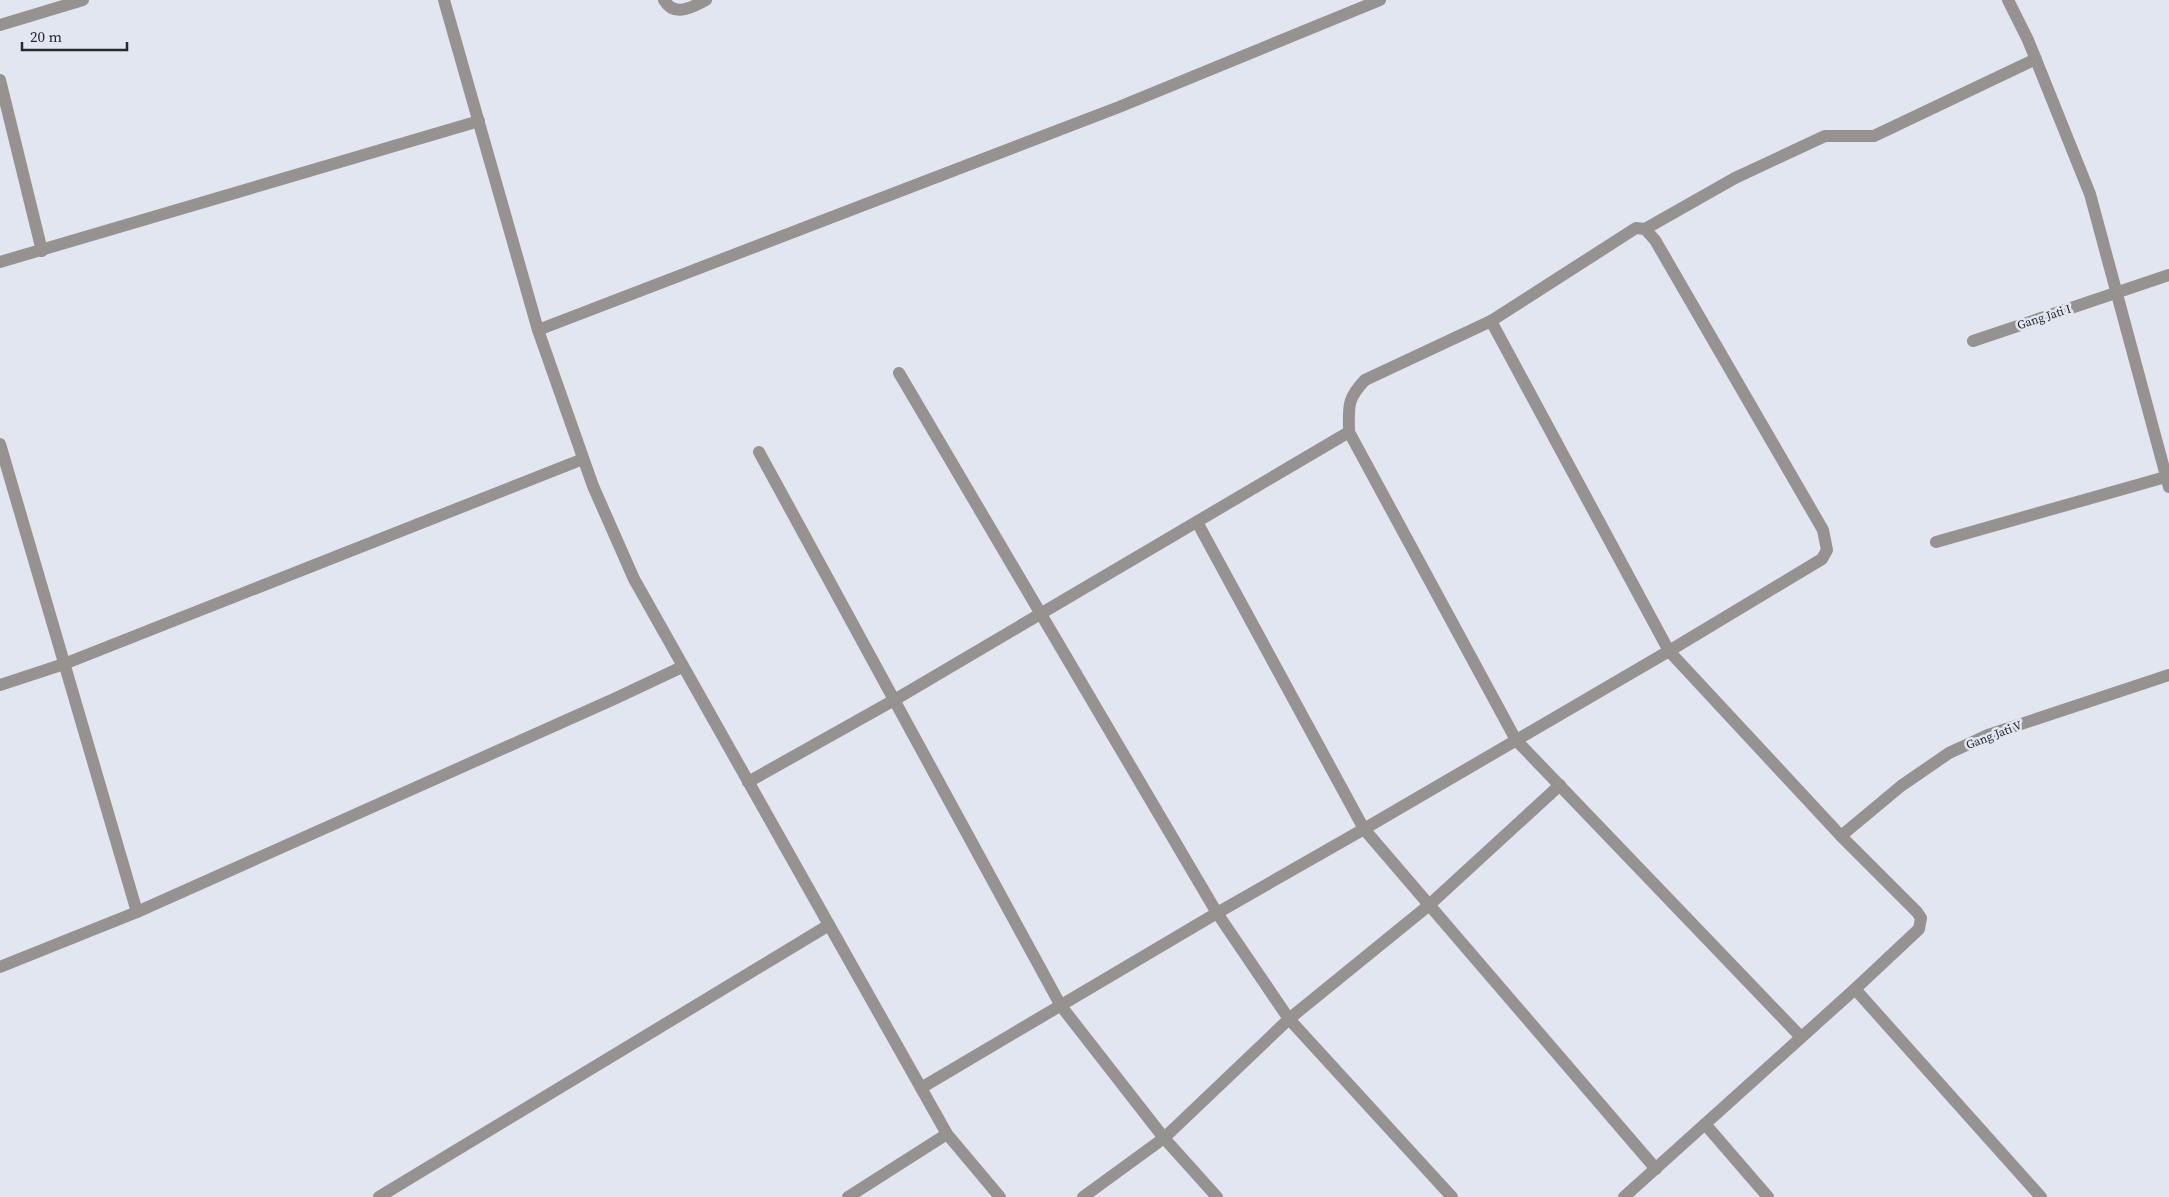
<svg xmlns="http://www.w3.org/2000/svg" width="2169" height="1197" viewBox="0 0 2169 1197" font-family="'Source Serif 4',serif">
<rect width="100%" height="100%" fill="#e2e6f0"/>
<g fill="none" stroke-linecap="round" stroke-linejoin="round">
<g stroke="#96928f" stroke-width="12">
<polyline points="444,0 538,330 593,486 634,579 947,1134 1000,1197"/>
<path d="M664,0c11,18 28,7 42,0"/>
<polyline points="2008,0 2028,40 2090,194 2169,487"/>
<polyline points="0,25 83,0"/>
<polyline points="0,80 42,251"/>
<polyline points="1645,229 1735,178 1825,136 1874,136 2036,59"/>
<polyline points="0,262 479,121"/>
<polyline points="1491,321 1669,651 1841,836 1917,912 1921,918 1919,929 1855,989 1624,1197"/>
<polyline points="538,330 1119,107 1380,0"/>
<polyline points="1973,341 2169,275"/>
<polyline points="899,373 1217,913 1289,1019 1452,1197"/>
<polyline points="1349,432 1516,740 1801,1037"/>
<polyline points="0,444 137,912"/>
<polyline points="759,452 1061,1006 1164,1138 1217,1197"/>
<polyline points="1197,522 1364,829 1656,1169"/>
<polyline points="1936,542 2169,476"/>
<polyline points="0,685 64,664 583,459"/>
<path d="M748,782l148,-83 453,-267c0,-25 -3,-32 16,-52l126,-59 145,-93 9,1 10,11 168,290 4,20 -5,9 -153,92 -305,178 -147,84 -296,175"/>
<polyline points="1841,836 1901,786 1949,753 1988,735 2169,675"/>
<polyline points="0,967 137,912 614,699 682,667"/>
<polyline points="1855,989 2041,1197"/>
<polyline points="1705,1124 1768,1197"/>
<polyline points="379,1197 829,925"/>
<polyline points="848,1197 947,1134"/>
<polyline points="1083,1197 1164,1138 1289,1019 1428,906 1560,785"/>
</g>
</g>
<g text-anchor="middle" stroke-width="5" stroke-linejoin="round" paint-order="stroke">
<g font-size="12" fill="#27292c" stroke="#e2e6f0">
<text transform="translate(2044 317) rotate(-18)" y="4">Gang Jati I</text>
<text transform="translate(1994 735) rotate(-21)" y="4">Gang Jati V</text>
</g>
</g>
<path d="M22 42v8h105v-8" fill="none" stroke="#27292c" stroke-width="2.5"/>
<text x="30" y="42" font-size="15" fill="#27292c" stroke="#e2e6f0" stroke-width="4" paint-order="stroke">20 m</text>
</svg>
